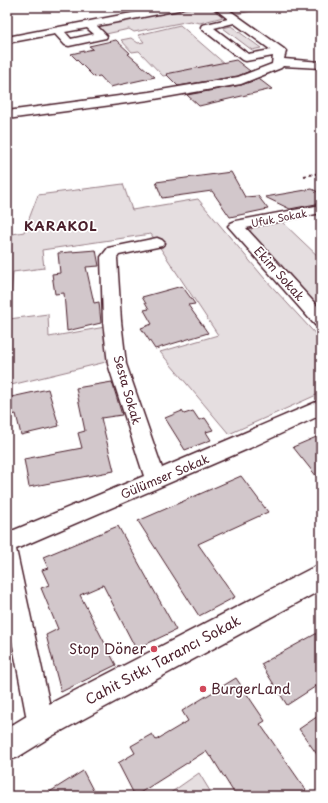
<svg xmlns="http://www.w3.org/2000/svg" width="328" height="803" viewBox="0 0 328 803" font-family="'Playpen Sans',sans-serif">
<rect width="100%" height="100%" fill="#fff"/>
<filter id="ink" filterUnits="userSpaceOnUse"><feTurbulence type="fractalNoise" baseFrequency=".025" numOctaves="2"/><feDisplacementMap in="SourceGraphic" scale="8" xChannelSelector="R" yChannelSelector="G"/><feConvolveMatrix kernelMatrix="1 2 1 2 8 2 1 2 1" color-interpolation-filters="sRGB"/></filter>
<g filter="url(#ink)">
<g fill="#e5dee0" stroke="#987e86">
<polygon points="196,7 210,7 223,17 200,23 190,21 134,32 129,29 106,34 96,25"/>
<polygon points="222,7 271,7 232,15"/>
<polygon points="180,25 225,64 163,76 139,51 132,52 121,40 131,38 138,43 144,42 138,35"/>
<polygon points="231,26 261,48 252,50 223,28"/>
<polygon points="123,184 132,210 198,199 265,279 321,340 321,393 229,434 160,352 218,335 151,234 42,250 44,268 13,272 9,319 48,314 49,337 105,327 110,361 7,386 7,235 24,232 38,195"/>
<polygon points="281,221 321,259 321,312 249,234 252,228"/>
<polygon points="199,773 213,796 166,796"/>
</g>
<g fill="#d2c7cb" stroke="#4a1f2b">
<polygon points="116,40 130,53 128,54 155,77 110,87 100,76 94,77 71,54 93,49 89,46"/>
<polygon points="236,60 250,71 238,76 178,86 166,74"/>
<polygon points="259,79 272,89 199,106 187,95 241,85"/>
<polygon points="231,172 245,197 258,196 268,209 230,217 212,191 162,198 156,182"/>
<polygon points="312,189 318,192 321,195 321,203 290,209 265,197"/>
<polygon points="96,250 99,266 86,267 94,303 99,302 101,323 67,331 64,293 55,294 52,274 60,273 58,253"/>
<polygon points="182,286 195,304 188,305 208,333 155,349 141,328 152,324 144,310 149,309 142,297"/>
<polygon points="112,382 122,415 101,418 114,471 29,487 24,459 82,448 78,433 85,431 76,388"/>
<polygon points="48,389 59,426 21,435 16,414 7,416 7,398"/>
<polygon points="182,411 184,414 193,411 199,420 205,418 213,430 206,432 211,440 185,450 165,418"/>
<polygon points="321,435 321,482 293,447"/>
<polygon points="241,476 268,512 198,544 235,597 199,616 138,521"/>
<polygon points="118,526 176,630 136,649 103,585 80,595 116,665 61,692 46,635 58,629 41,588 49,585 42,570 48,568 43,557"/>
<polygon points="321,631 321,683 287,705 261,664"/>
<polygon points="236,678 265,721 260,724 306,790 298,796 236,796 211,756 210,757 206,751 135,796 118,763 135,753 131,746 152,734 156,740 188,721 182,711"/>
<polygon points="321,714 321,760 299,729"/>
<polygon points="83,771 96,796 43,796"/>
</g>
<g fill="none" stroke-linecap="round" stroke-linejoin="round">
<defs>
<g id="minor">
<path d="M163,7h21l-5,3 -82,16 10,10 -1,2 -37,8 -4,-1 -10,-11 -48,9v-6zM87,28l7,6 -23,5 -6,-7z"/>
<path d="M213,7h12l59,42 2,2 -2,8 37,3v6l-38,-2 -2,2 -40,16 -92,16 -142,19v-8l142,-19 89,-15 34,-13 1,-8 -27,5 -4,-1 -40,-31 -1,-2 1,-2 26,-6zM234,23l37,27 -23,4 -34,-26z"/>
<polygon points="321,205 321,213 246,228 321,310 321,327 315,325 228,226 231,223 236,221"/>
<polygon points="157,238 162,240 165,243 162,246 119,255 117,258 121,321 126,364 162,468 321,400 321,415 250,448 16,549 54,725 50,734 41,738 32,734 28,725 7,614 7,533 144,476 108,364 103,321 101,257 108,248"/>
</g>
<polygon id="tertiary" points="321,564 321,590 52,736 18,757 7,761 7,728 30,714 312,568"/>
</defs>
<use href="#minor" stroke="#4a1f2b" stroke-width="3"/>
<use href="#tertiary" stroke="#4a1f2b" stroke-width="3"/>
<polyline stroke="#4a1f2b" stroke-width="2" stroke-dasharray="3 2.5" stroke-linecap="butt" points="304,176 321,173"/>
<use href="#minor" fill="#fff" fill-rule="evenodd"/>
<use href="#tertiary" fill="#fff" fill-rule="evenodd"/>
</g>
</g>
<g fill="#d1495b" stroke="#fff" stroke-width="1.5">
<circle cx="154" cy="649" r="4"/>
<circle cx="203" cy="689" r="4"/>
</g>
<g text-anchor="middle" stroke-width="3.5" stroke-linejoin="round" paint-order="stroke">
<g font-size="10" fill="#4a1f2b" stroke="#fff">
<text transform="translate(279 218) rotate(-11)" y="4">Ufuk Sokak</text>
</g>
<g font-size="12" fill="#4a1f2b" stroke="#fff">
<text transform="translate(279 274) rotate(48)" y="4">Ekim Sokak</text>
<text transform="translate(127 390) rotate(74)" y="4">Sesta Sokak</text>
<text transform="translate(165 477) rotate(-23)" y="4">Gülümser Sokak</text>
</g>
<g font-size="13" font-weight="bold" letter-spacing="1" fill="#4a1f2b" stroke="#fff">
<text x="61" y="231">KARAKOL</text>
</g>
<g font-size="14" fill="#4a1f2b" stroke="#fff" text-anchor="end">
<text x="146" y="654">Stop Döner</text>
<text x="211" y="694" text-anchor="start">BurgerLand</text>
</g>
<g font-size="14" fill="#4a1f2b" stroke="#fff">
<text transform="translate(163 660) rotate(-28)" y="5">Cahit Sıtkı Tarancı Sokak</text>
</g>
</g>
<rect width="328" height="803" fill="none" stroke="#fff" stroke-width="24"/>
<rect x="12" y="12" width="304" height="779" fill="none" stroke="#4a1f2b" stroke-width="1.5" filter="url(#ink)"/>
</svg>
